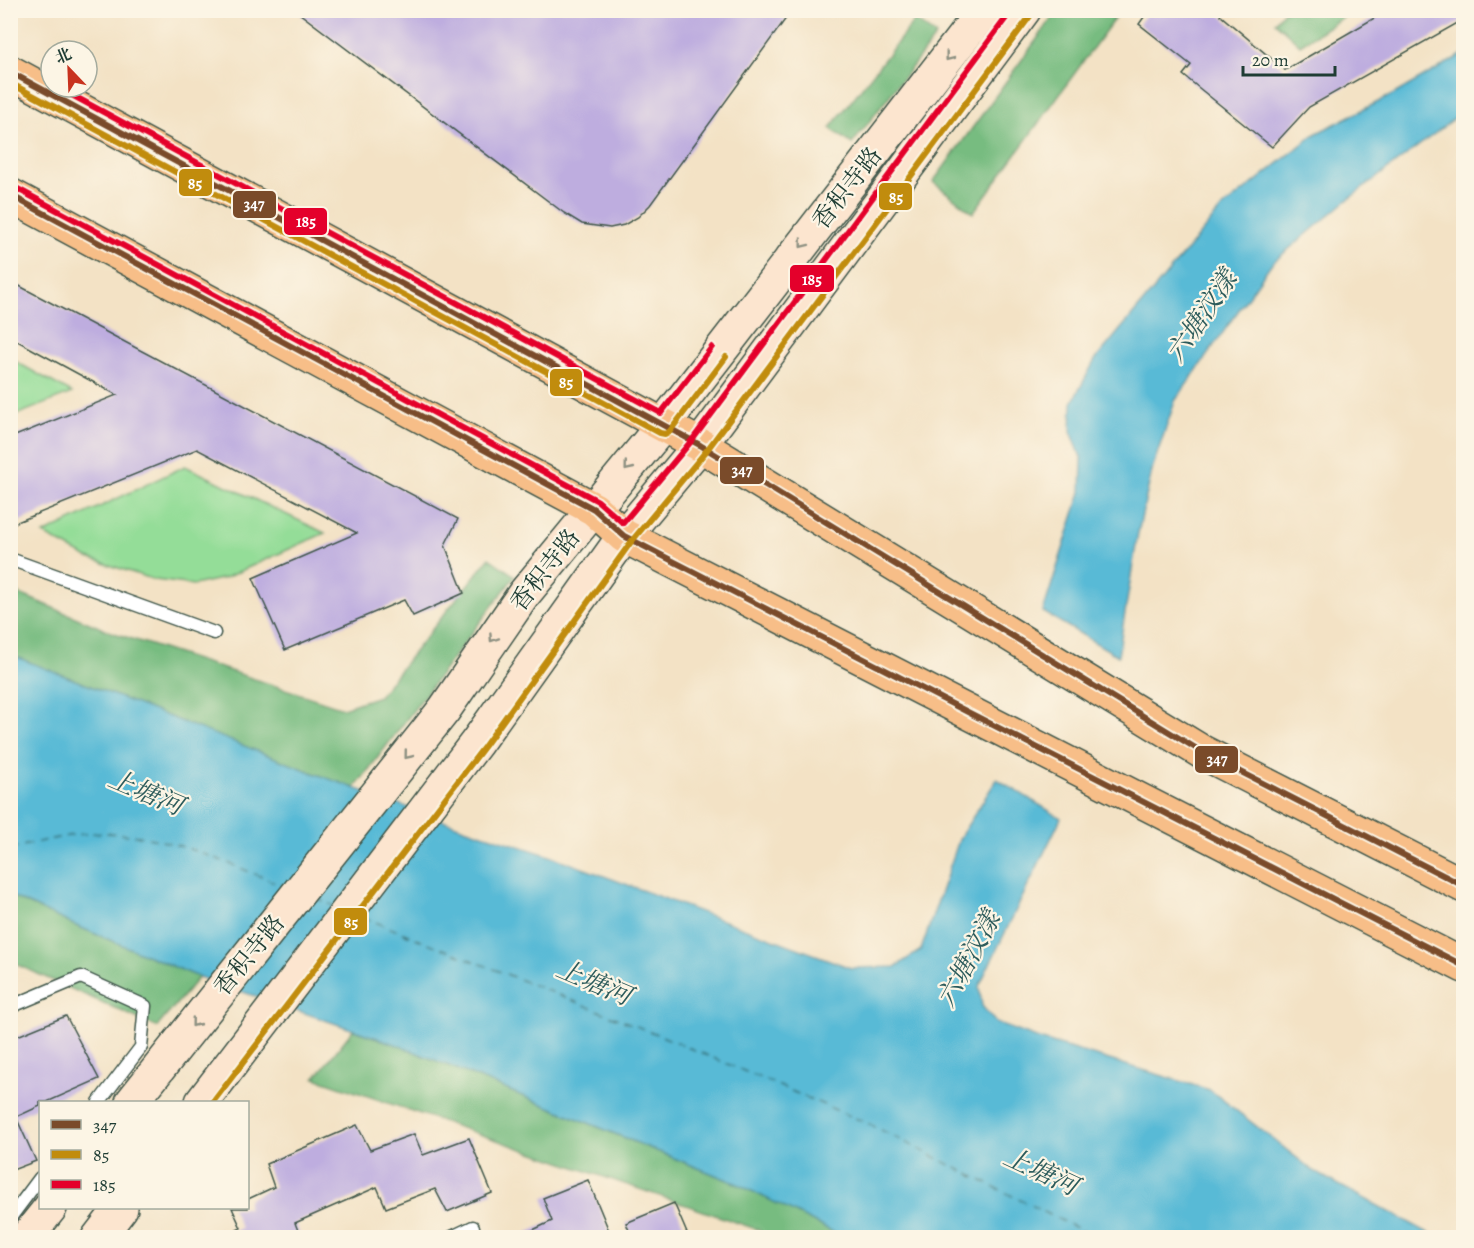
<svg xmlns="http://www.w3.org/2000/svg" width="1474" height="1248" viewBox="0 0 1474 1248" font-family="Alegreya,'Noto Serif SC',serif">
<rect width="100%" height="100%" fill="#fcf5e5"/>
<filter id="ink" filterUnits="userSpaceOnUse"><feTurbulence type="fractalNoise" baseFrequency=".0167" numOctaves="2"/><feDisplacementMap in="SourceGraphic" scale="12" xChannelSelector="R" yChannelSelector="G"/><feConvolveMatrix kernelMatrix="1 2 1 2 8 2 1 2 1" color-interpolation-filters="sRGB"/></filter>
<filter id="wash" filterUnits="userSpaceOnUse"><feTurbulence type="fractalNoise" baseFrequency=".008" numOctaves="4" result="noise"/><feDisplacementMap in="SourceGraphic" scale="24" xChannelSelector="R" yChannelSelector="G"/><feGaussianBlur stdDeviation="1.35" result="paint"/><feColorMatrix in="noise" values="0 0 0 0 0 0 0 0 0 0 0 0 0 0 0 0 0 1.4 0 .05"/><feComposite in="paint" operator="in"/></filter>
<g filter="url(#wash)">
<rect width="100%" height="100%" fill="#f3e2c5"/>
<g fill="#94dd98" stroke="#5a8d66" stroke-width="1.5">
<polygon points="11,359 72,393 11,417"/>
<polygon points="185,466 325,533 225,578 194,585 155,580 88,558 43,534"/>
</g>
<g fill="#77bc80" stroke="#4b7c5a" stroke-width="1.5">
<polygon points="1058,10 1120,11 973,213 933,182"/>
<polygon points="1284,11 1284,10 1353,11 1300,45 1275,22"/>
<polygon points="915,20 936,36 852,144 830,128"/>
<polygon points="489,558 515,576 354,789 11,655 10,590 111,632 343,708 379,696"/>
<polygon points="11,896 74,925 199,977 157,1027 11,962"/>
<polygon points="353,1030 398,1045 740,1185 843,1237 763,1237 759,1230 315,1078"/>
</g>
<g fill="#58bad6" stroke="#3c7c85" stroke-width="1.5">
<polygon points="1463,54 1463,112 1346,201 1271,264 1175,401 1153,466 1138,533 1118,656 1043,612 1081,492 1082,460 1071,431 1072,403 1095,360 1221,209 1315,134 1394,94"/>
<polygon points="11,655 316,774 467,829 553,857 851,968 895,967 921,950 960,837 997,779 1061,818 979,986 982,1006 996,1023 1042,1040 1210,1090 1315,1172 1436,1237 843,1237 740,1185 398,1045 199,977 74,925 11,896"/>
</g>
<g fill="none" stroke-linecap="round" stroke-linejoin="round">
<g stroke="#2d5c5c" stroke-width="1.5" stroke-dasharray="8 6" stroke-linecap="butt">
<path d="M10,849c28,-7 59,-15 87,-16 66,-1 127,29 187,53"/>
<polyline points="316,898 334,906"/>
<polyline points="363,917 659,1035 869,1124 1096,1238"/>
</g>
</g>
<g id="blocks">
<g fill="#beaddf">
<polygon points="295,10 778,10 787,17 650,205 638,217 624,225 610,228 582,224 564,213"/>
<polygon points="1149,10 1223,10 1220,15 1285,70 1388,10 1458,10 1463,20 1309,107 1272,147 1183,75 1191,65 1139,24"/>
<polygon points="10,281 458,519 445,545 464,593 413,616 404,600 285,650 253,578 357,533 197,449 10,525 10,438 117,395 10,337"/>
<polygon points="66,1016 99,1079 47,1102 40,1102 40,1106 16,1117 36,1161 10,1171 10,1039"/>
<polygon points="357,1125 370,1150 414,1134 423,1155 469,1138 492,1193 447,1212 435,1189 386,1208 377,1187 295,1223 301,1238 220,1238 241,1228 232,1208 248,1208 248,1199 274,1187 266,1164"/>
<polygon points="588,1180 612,1238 516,1238 552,1221 543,1198"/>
<polygon points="674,1203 689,1238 632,1238 626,1223"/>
</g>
</g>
</g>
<g filter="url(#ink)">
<use href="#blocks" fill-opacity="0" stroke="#3f564a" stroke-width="1.5"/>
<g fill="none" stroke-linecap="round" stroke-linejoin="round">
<defs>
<g id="service">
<polyline points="10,559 214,633"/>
<polyline points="10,1007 81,977 145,1006 141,1047 99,1102"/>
<polyline points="10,1218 40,1178"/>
<polyline points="450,1238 473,1227"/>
</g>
<g id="secondary">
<polyline points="132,1102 444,710 524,594 663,425 984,10"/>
<polyline points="202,1102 477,742 624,536 700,445 1024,10"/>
<polyline points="26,1238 50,1208"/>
<polyline points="98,1238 121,1208"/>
</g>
<g id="primary">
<polyline points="10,72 700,445 1202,752 1464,886"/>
<polyline points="10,195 594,509 624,536 1464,966"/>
</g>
</defs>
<use href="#service" stroke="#3f564a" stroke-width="15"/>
<use href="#secondary" stroke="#3f564a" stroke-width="36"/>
<use href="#primary" stroke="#3f564a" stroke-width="36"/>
<use href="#service" stroke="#fff" stroke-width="12"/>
<use href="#secondary" stroke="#fce5cf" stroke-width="33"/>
<use href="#primary" stroke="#f7be88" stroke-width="33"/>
<defs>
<g id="bus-1">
<polyline points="10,72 700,445 1202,752 1464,886"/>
<polyline points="10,195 594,509 624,536 1464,966"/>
</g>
<g id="bus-2">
<polyline points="10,83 660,433 665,434 670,431 726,357"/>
<polyline points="213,1102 484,747 631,542 707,450 1031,15"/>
</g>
<g id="bus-3">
<polyline points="57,87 661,413 712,347"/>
<polyline points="14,187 598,501 623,523 693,439 1012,10"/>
</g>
</defs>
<use href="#bus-1" stroke="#fcf5e5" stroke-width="10"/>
<use href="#bus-2" stroke="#fcf5e5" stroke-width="10"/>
<use href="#bus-3" stroke="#fcf5e5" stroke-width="10"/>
<use href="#bus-1" stroke="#7a4b2a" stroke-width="6"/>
<use href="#bus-2" stroke="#c18c0d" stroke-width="6"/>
<use href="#bus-3" stroke="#e4002b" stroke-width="6"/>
</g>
<defs><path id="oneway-chevron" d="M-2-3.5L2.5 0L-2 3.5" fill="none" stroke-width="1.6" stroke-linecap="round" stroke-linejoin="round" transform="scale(1.5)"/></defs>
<g stroke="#8e9182">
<use href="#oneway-chevron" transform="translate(949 57) rotate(128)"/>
<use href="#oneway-chevron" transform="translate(803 244) rotate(128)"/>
<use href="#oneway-chevron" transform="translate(628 467) rotate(129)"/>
<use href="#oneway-chevron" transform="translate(493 638) rotate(124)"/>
<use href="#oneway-chevron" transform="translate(408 755) rotate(129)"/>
<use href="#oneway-chevron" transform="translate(195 1023) rotate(129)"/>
</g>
</g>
<g text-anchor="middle" stroke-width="4.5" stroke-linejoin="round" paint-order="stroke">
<g font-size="24" fill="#1f3d34" stroke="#fcf5e5">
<text transform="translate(847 188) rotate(-52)" y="8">香积寺路</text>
<text transform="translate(545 570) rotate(-52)" y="8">香积寺路</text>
<text transform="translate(249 955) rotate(-51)" y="8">香积寺路</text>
</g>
<g font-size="26" font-style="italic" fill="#2d5c5c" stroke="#fcf5e5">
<text transform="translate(1201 316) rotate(-56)" y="9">六塘汶漾</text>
<text transform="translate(146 792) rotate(23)" y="9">上塘河</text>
<text transform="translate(968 959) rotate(-62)" y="9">六塘汶漾</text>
<text transform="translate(594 982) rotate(23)" y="9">上塘河</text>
<text transform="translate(1041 1171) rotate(25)" y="9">上塘河</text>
</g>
</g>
<g stroke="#fcf5e5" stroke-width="2">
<rect x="178" y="168" width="35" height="29" rx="6" fill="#c18c0d"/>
<rect x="878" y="182" width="35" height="29" rx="6" fill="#c18c0d"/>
<rect x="232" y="190" width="45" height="29" rx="6" fill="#7a4b2a"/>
<rect x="283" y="207" width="45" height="29" rx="6" fill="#e4002b"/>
<rect x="789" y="264" width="46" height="29" rx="6" fill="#e4002b"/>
<rect x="549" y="368" width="34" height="29" rx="6" fill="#c18c0d"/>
<rect x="719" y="456" width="46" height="29" rx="6" fill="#7a4b2a"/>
<rect x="1194" y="745" width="45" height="29" rx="6" fill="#7a4b2a"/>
<rect x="333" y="907" width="35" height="29" rx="6" fill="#c18c0d"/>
</g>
<g font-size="16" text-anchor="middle" font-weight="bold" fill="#fff">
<text x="195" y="189">85</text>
<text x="896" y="203">85</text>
<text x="254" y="210">347</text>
<text x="306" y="227">185</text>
<text x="812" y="285">185</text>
<text x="566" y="388">85</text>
<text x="742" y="476">347</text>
<text x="1217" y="765">347</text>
<text x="351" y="928">85</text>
</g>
<rect width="1474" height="1248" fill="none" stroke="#fcf5e5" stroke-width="36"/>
<rect x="39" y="1101" width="210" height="108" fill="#fcf5e5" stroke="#a4ab9e" stroke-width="1.5"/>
<rect x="51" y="1120" width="30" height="9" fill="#7a4b2a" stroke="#a4ab9e" stroke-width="1.5"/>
<text x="93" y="1131" font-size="18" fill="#1f3d34">347</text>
<rect x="51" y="1150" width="30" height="9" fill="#c18c0d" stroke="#a4ab9e" stroke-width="1.5"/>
<text x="93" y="1161" font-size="18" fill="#1f3d34">85</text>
<rect x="51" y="1180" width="30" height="9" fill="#e4002b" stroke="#a4ab9e" stroke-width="1.5"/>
<text x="93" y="1191" font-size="18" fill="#1f3d34">185</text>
<g transform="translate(69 69) rotate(337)"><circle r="28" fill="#fcf5e5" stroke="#a4ab9e" stroke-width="1.5"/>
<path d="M0-4.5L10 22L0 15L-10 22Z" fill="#c8321e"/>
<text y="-9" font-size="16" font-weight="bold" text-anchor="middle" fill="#1f3d34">北</text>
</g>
<path d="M1243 66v9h92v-9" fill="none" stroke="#1f3d34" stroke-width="3"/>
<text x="1252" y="66" font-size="18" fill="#1f3d34" stroke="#fcf5e5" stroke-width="4.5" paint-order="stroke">20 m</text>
</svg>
